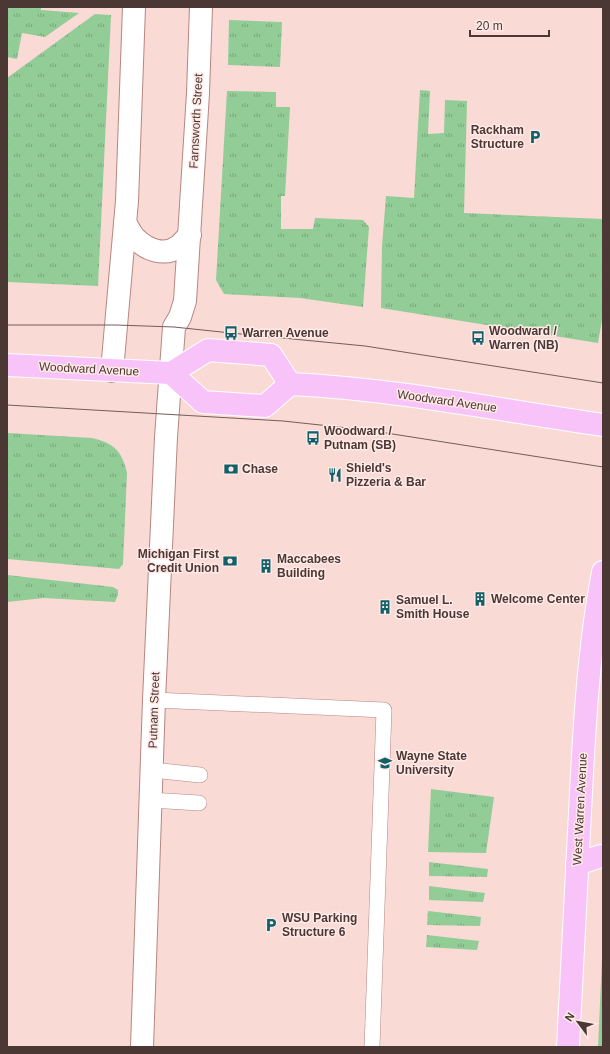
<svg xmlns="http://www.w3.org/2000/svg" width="610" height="1054" viewBox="0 0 610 1054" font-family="Helvetica,sans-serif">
<defs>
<pattern id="grass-tufts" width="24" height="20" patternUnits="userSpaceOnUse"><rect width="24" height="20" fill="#92cc97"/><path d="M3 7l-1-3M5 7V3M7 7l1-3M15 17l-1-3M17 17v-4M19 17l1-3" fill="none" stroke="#79a67c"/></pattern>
</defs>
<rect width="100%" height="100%" fill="#f9dad5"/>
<g fill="url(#grass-tufts)">
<polygon points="7,7 41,7 41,10 79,13 45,37 22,33 17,59 7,57"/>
<polygon points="95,14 111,15 98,286 7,282 7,78"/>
<polygon points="229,20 282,22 280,67 228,65"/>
<polygon points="420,90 430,91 428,134 444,133 445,100 467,101 464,213 603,219 603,314 598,343 381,308 382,246 386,196 414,198"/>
<polygon points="227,91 276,92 276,107 290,107 285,196 281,196 281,229 313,229 315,218 363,220 369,227 363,307 300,298 224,294 216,280"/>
<path d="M7,433l85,5c22,5 30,13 35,35l-4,91 -4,5 -112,-10z"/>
<polygon points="7,575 113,587 118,590 118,595 115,602 44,598 7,602"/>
<polygon points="431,789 494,797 486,853 428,852"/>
<polygon points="429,862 488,869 487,877 429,876"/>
<polygon points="429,886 485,893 483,902 429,900"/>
<polygon points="428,911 481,917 480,926 427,925"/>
<polygon points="427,935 479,941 477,950 426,947"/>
<polygon points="603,937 603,1047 598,1047"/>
</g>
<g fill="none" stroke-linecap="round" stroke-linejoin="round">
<defs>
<g id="service">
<polyline points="154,700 384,710 372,1047"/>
<polyline points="152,770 200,775"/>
<polyline points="150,800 199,803"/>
</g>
<g id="minor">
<path d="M125,223c4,5 6,12 11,16 11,11 29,18 43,7 4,-3 7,-8 11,-11"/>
<polyline points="112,371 127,201 134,7"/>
<polyline points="142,1047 154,700 166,437 174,327 180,317 185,301 198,93 201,7"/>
</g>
<g id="primary">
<polyline points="7,365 171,373 208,350 271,355 290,384"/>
<path d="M171,373l32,29 62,4 25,-22c106,5 209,26 313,41"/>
<polyline points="577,864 601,856 603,856"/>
<path d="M568,1047c4,-78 8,-157 12,-235 4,-80 8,-161 23,-240"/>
</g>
</defs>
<use href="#service" stroke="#b68781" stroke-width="16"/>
<use href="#minor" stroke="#b68781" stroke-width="24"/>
<use href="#primary" stroke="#fff" stroke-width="24"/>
<use href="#service" stroke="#fff" stroke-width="15"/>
<use href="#minor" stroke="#fff" stroke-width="22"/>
<use href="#primary" stroke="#f8c3f8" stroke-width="22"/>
<g stroke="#745d5a" stroke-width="1">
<polyline points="7,325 116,325 174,327 231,333 365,346 603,383"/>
<polyline points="7,405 283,421 367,430 603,467"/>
</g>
</g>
<defs>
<symbol id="parking-bare" viewBox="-9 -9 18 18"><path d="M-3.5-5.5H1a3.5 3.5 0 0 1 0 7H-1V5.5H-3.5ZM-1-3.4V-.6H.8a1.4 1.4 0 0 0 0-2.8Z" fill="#12616a" stroke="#ffeae7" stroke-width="2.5" paint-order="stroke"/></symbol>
<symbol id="bus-bare" viewBox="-9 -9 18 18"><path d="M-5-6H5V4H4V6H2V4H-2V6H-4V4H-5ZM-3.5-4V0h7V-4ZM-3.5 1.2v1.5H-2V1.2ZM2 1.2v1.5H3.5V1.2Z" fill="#12616a" stroke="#ffeae7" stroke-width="2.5" paint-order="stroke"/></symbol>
<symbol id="bank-bare" viewBox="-9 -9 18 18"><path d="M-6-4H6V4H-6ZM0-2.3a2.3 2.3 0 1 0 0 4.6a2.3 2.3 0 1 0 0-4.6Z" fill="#12616a" stroke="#ffeae7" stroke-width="2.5" paint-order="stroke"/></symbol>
<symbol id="restaurant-bare" viewBox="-9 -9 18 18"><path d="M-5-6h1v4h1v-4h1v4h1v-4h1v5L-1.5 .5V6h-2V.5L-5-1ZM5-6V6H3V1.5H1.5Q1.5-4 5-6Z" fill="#12616a" stroke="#ffeae7" stroke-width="2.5" paint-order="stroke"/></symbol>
<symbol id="building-bare" viewBox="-9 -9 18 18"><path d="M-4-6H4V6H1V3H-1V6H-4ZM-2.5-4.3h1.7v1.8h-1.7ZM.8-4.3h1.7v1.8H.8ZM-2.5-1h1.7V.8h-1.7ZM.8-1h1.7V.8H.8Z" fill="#12616a" stroke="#ffeae7" stroke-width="2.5" paint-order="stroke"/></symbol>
<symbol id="university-bare" viewBox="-9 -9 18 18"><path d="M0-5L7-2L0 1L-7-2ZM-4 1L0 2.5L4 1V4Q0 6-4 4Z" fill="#12616a" stroke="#ffeae7" stroke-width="2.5" paint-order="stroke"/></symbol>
</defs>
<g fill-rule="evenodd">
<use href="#parking-bare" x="525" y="127" width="20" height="20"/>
<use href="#bus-bare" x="221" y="323" width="20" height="20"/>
<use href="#bus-bare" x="468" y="328" width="20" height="20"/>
<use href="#bus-bare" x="303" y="428" width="20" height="20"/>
<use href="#bank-bare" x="221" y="459" width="20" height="20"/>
<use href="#restaurant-bare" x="325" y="465" width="20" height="20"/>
<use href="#bank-bare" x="220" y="551" width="20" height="20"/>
<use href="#building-bare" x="256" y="556" width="20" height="20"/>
<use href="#building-bare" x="470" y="589" width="20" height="20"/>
<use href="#building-bare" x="375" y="597" width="20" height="20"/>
<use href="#university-bare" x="375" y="753" width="20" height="20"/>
<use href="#parking-bare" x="261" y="915" width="20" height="20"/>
</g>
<g text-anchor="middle" stroke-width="3" stroke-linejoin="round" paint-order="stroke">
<g font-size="12" fill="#4b3734" stroke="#ffeae7">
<text transform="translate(196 121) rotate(-87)" y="4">Farnsworth Street</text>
<text transform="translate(89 369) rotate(3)" y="4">Woodward Avenue</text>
<text transform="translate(447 401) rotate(8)" y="4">Woodward Avenue</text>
<text transform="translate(154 710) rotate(-88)" y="4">Putnam Street</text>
<text transform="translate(580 809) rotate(-87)" y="4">West Warren Avenue</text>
</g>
<g font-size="12" font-weight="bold" fill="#4b3734" stroke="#ffeae7" text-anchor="start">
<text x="524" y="134" text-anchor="end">Rackham<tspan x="524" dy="14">Structure</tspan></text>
<text x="489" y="335">Woodward /<tspan x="489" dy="14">Warren (NB)</tspan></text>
<text x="242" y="337">Warren Avenue</text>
<text x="324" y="435">Woodward /<tspan x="324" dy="14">Putnam (SB)</tspan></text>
<text x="346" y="472">Shield's<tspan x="346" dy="14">Pizzeria &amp; Bar</tspan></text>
<text x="242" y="473">Chase</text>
<text x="219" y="558" text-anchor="end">Michigan First<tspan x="219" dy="14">Credit Union</tspan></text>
<text x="277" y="563">Maccabees<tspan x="277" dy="14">Building</tspan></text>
<text x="491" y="603">Welcome Center</text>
<text x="396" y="604">Samuel L.<tspan x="396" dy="14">Smith House</tspan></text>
<text x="396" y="760">Wayne State<tspan x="396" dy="14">University</tspan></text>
<text x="282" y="922">WSU Parking<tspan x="282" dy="14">Structure 6</tspan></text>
</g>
</g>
<rect width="610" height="1054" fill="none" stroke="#4b3734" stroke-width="16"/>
<g transform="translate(578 1022) rotate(302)" stroke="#ffeae7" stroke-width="3" paint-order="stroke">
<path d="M0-3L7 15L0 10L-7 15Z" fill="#4b3734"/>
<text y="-6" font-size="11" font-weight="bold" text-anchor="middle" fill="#4b3734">N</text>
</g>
<path d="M470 30v6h79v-6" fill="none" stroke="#4b3734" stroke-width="2"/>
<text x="476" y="30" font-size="12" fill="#4b3734" stroke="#ffeae7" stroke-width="3" paint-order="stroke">20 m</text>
</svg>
